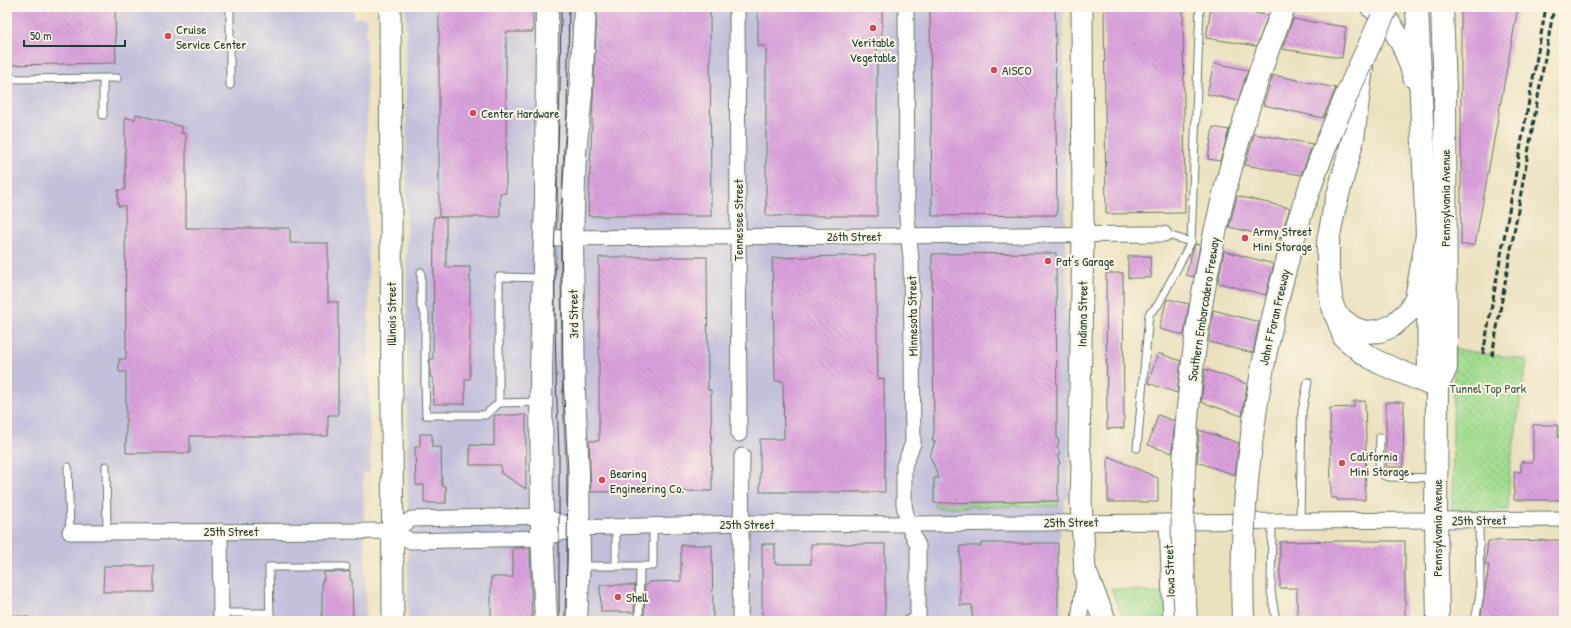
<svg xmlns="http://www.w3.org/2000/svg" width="1571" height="628" viewBox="0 0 1571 628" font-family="'Patrick Hand',sans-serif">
<defs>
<pattern id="park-dots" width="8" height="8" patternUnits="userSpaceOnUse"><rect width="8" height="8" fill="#a2dd90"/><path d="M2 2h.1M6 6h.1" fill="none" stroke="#83b476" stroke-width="1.8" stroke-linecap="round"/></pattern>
<pattern id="building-back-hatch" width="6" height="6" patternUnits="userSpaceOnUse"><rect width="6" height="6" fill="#dca2de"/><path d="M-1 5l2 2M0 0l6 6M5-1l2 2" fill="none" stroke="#b285b5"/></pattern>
</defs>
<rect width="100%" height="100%" fill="#fcf5e5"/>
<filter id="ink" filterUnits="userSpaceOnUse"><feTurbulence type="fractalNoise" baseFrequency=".025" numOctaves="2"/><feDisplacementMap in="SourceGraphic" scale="8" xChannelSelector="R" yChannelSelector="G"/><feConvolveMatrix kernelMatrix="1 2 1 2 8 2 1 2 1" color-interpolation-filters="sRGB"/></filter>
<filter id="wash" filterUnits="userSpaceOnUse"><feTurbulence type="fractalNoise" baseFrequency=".012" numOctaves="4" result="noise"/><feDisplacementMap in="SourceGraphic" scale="16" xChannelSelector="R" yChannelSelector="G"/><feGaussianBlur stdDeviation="0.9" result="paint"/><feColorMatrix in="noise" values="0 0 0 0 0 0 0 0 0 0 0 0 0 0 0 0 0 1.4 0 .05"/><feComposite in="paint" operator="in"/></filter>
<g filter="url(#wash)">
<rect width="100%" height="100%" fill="#ebe1bf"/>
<g fill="#c3c0db">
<polygon points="7,7 354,7 354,18 366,18 370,472 363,473 366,621 7,621"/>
<polygon points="406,7 1063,7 1069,496 1065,500 1059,543 1061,621 408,621"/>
</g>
<g fill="url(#park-dots)" stroke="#608d62">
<polygon points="1454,349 1527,360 1510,468 1508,510 1452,511"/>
<polygon points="1058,501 1058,506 934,507 934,503"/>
<polygon points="1111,588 1169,593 1171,621 1124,621"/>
</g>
<g id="blocks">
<g fill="url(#building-back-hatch)">
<polygon points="7,7 115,7 116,63 7,65"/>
<polygon points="439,7 533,7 533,32 506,32 506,193 500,193 500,217 440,217 446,218 446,267 470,267 470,379 465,379 465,404 434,404 433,377 430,377 430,359 433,359 434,217 439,217"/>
<polygon points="597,7 710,7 711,216 588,216"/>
<polygon points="758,7 882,7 882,45 877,45 877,216 766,216 766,46 758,46"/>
<polygon points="930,7 1055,7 1057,215 932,216"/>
<polygon points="1104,7 1183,7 1185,213 1106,214"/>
<polygon points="1211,7 1268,15 1257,46 1206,38"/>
<polygon points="1461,7 1518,7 1475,245 1461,245"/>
<polygon points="1293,19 1346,27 1342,58 1282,49"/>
<polygon points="1214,63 1248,70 1238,101 1207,94"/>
<polygon points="1273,75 1336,88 1323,118 1263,105"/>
<polygon points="136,114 183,127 181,133 186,134 186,228 290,228 290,243 328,243 328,302 338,302 338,415 328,415 328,436 190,436 190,453 126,453 126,372 119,372 119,359 126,359 125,206 118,206 118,190 125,190 125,117 135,120"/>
<polygon points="1213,127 1229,130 1220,161 1208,159"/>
<polygon points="1254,134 1313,144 1301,175 1245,165"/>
<polygon points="1237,196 1290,208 1280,239 1229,227"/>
<polygon points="1195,244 1200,245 1194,277 1186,275 1192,252"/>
<polygon points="1224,251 1274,264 1266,295 1218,283"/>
<polygon points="1056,253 1057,437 1059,442 1057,447 1060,454 1057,456 1060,463 1058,466 1058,501 934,503 934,478 939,478 930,456 935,441 932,441 934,432 932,254"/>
<polygon points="875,255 878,379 884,378 885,492 760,492 760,439 784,439 783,381 775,381 772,258"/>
<polygon points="1128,256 1150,256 1151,278 1128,278"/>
<polygon points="599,257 707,257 708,390 711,390 712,491 591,492 589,441 599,441"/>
<polygon points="1106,273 1123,273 1124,428 1107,429"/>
<polygon points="1167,299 1189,304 1184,335 1159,329"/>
<polygon points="1213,310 1259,322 1253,353 1209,342"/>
<polygon points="1158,353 1181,361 1177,393 1148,383"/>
<polygon points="1205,369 1247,384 1242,416 1201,402"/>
<polygon points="1354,401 1365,401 1366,441 1365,500 1337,500 1337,498 1331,498 1330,408 1354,407"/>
<polygon points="1386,402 1404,402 1403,467 1386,467"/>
<polygon points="494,415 526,415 526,489 501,473 501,465 470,465 470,445 494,446"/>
<polygon points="1158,415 1175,421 1172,453 1148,445"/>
<polygon points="1533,425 1558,425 1558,437 1564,437 1564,500 1514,500 1514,472 1521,472 1521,462 1533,462"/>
<polygon points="1199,430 1239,443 1235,475 1197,462"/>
<polygon points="420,434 432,434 432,447 441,447 442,486 446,486 446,503 424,503 424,485 416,485 415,447 420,447"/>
<polygon points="1108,456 1158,478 1158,502 1108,502"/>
<polygon points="1564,540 1564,621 1480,621 1489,565 1485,565 1488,541"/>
<polygon points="1342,541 1405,541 1405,621 1297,621 1297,588 1280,588 1280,542"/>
<polygon points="981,543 1058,543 1058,621 972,621 972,605 960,605 960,546 981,546"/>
<polygon points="762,544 775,544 775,564 811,564 811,544 885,544 885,619 855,619 855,621 762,621"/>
<polygon points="681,545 712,545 713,621 644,621 645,585 648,585 648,582 681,581"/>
<polygon points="513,548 530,548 532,621 491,621 491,577 513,577"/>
<polygon points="104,566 154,566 154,592 103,592"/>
<polygon points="350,571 350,580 352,580 353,621 322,621 322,580 324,580 324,572 346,572"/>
<polygon points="600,585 635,585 634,612 601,612"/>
</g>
</g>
</g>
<g filter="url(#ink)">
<use href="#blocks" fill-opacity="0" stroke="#667665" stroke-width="1"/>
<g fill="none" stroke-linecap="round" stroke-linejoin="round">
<defs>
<g id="lane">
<polyline points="7,79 117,78"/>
<polyline points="230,85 230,7"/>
<polyline points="103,115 103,79"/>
<polyline points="1164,234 1191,242 1200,7"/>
<polyline points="421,272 421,306 425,314 425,382 426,415 485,415 499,403 499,277 542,278"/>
<polyline points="499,403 539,402"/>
<polyline points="1380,437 1379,472 1385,476 1391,477 1435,478"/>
<polyline points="1137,448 1149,314 1158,305 1191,242"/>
<polyline points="106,466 107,531"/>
<polyline points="68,467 70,532"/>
<polyline points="1272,521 1271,591 1276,621"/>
<polyline points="1300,521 1302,411 1308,382"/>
<polyline points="616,527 616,566"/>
<polyline points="581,566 653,566 653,526"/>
<polyline points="221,613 270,613"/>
<polyline points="7,619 27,621"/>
<polyline points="270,621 269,567 346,567"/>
<polyline points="639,621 640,566"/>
<polyline points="905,621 918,616"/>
<polyline points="1475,621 1480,594 1479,521"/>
</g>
<g id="street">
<polyline points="737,7 739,434"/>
<polyline points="906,7 907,218 911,259 913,443 904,466 904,504 908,524 918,546 918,621"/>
<polyline points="545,238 1164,234"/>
<polyline points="1167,522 1171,621"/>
<polyline points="220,531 221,621"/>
<polyline points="392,531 412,519 541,516 579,528 741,523 908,524 1564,519"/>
<polyline points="70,532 392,531 411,541 542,538 579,528"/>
<polyline points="740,621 742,456"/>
<polyline points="1079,621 1085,574"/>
</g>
<g id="secondary">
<polyline points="390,7 393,621"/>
<polyline points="1082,7 1083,235 1079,449 1082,463 1081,500 1085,571"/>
</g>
<g id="primary">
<path d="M1372,7c22,15 35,44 42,70"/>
<polyline points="1417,7 1427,235 1429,368 1437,387 1436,521 1438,621"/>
<polyline points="1437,387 1446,368 1445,91 1442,7"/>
<polyline points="546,621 542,532 541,369 546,201 547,7"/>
<polyline points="576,621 579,557 578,473 574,395 572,238 575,153 581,94 585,7"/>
</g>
<g id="highway">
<polyline points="1362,67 1353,139 1334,210 1328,241 1328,273 1332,304 1344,337 1363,353 1380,363 1437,387"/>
<polyline points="1335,314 1353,328 1365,332 1380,331 1392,326 1409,311 1416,299 1427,235"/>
<polyline points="1085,571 1105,621"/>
</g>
</defs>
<use href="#lane" stroke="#667665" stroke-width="9"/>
<use href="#street" stroke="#667665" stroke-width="17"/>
<use href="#secondary" stroke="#667665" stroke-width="23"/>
<use href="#primary" stroke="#667665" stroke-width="24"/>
<use href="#highway" stroke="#667665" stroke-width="24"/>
<use href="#lane" stroke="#fff" stroke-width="7"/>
<use href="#street" stroke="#fff" stroke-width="15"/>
<use href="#secondary" stroke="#fff" stroke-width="21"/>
<use href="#primary" stroke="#fff" stroke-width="22"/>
<use href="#highway" stroke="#fff" stroke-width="22"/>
<g stroke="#1f3d34" stroke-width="1">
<polyline points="559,621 559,453 556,376 554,257 560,90 561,7"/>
<polyline points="566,621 568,473 563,377 561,221 567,112 569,7"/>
</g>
<g stroke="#1f3d34" stroke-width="3" stroke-dasharray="6 3" stroke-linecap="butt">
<polyline points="1483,354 1546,7"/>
<polyline points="1492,356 1554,7"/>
</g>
<defs>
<g id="highway-bridge">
<path d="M1186,621c-15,-209 21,-419 98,-614"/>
<path d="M1243,621c-4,-114 10,-226 38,-336 8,-30 15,-60 26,-89 22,-65 51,-127 80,-189"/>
</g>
</defs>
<use href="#highway-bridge" stroke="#667665" stroke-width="24" stroke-linecap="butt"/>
<use href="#highway-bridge" stroke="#fff" stroke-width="22"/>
</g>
</g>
<g fill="#d1495b" stroke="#fcf5e5" stroke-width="1.5">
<circle cx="873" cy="28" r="4"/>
<circle cx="168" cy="36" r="4"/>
<circle cx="994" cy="70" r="4"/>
<circle cx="473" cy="113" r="4"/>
<circle cx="1245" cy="238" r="4"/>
<circle cx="1048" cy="261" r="4"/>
<circle cx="1342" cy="463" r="4"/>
<circle cx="602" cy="480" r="4"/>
<circle cx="618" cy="597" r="4"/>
</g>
<g text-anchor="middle" stroke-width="4" stroke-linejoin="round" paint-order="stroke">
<g font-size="13" fill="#1f3d34" stroke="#fcf5e5" text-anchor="start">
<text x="176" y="34">Cruise<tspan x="176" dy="15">Service Center</tspan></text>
<text x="873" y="47" text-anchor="middle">Veritable<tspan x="873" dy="15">Vegetable</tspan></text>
<text x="1002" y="75">AISCO</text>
<text x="481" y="118">Center Hardware</text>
<text x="1253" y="236">Army Street<tspan x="1253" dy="15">Mini Storage</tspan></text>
<text x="1056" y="266">Pat's Garage</text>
<text x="1350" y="461">California<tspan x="1350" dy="15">Mini Storage</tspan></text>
<text x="610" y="478">Bearing<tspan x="610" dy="15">Engineering Co.</tspan></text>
<text x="626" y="602">Shell</text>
</g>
<g font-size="13" fill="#1f3d34" stroke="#fcf5e5">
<text transform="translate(1445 198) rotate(-90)" y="5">Pennsylvania Avenue</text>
<text transform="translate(738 220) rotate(-90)" y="5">Tennessee Street</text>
<text x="854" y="241">26th Street</text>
<text transform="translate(1203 309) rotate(-81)" y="5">Southern Embarcadero Freeway</text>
<text transform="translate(391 314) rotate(-90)" y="5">Illinois Street</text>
<text transform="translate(573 314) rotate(-91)" y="5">3rd Street</text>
<text transform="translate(1082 314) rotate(-89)" y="5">Indiana Street</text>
<text transform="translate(912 316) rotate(-91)" y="5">Minnesota Street</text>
<text transform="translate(1274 317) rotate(-77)" y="5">John F Foran Freeway</text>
<text transform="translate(1479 520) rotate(-1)" y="5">25th Street</text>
<text transform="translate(1071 522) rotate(-1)" y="5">25th Street</text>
<text x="747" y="529">25th Street</text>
<text transform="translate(1437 528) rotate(-90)" y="5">Pennsylvania Avenue</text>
<text x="231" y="536">25th Street</text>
<text transform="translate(1169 571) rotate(-92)" y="5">Iowa Street</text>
</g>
<g font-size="13" fill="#395d46" stroke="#fcf5e5">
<text x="1488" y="393">Tunnel Top Park</text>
</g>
</g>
<rect width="1571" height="628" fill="none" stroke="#fcf5e5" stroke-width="24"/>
<path d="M24 40v6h101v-6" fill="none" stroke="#1f3d34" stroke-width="2"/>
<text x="30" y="40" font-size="12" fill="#1f3d34" stroke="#fcf5e5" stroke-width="3" paint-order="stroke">50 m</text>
</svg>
